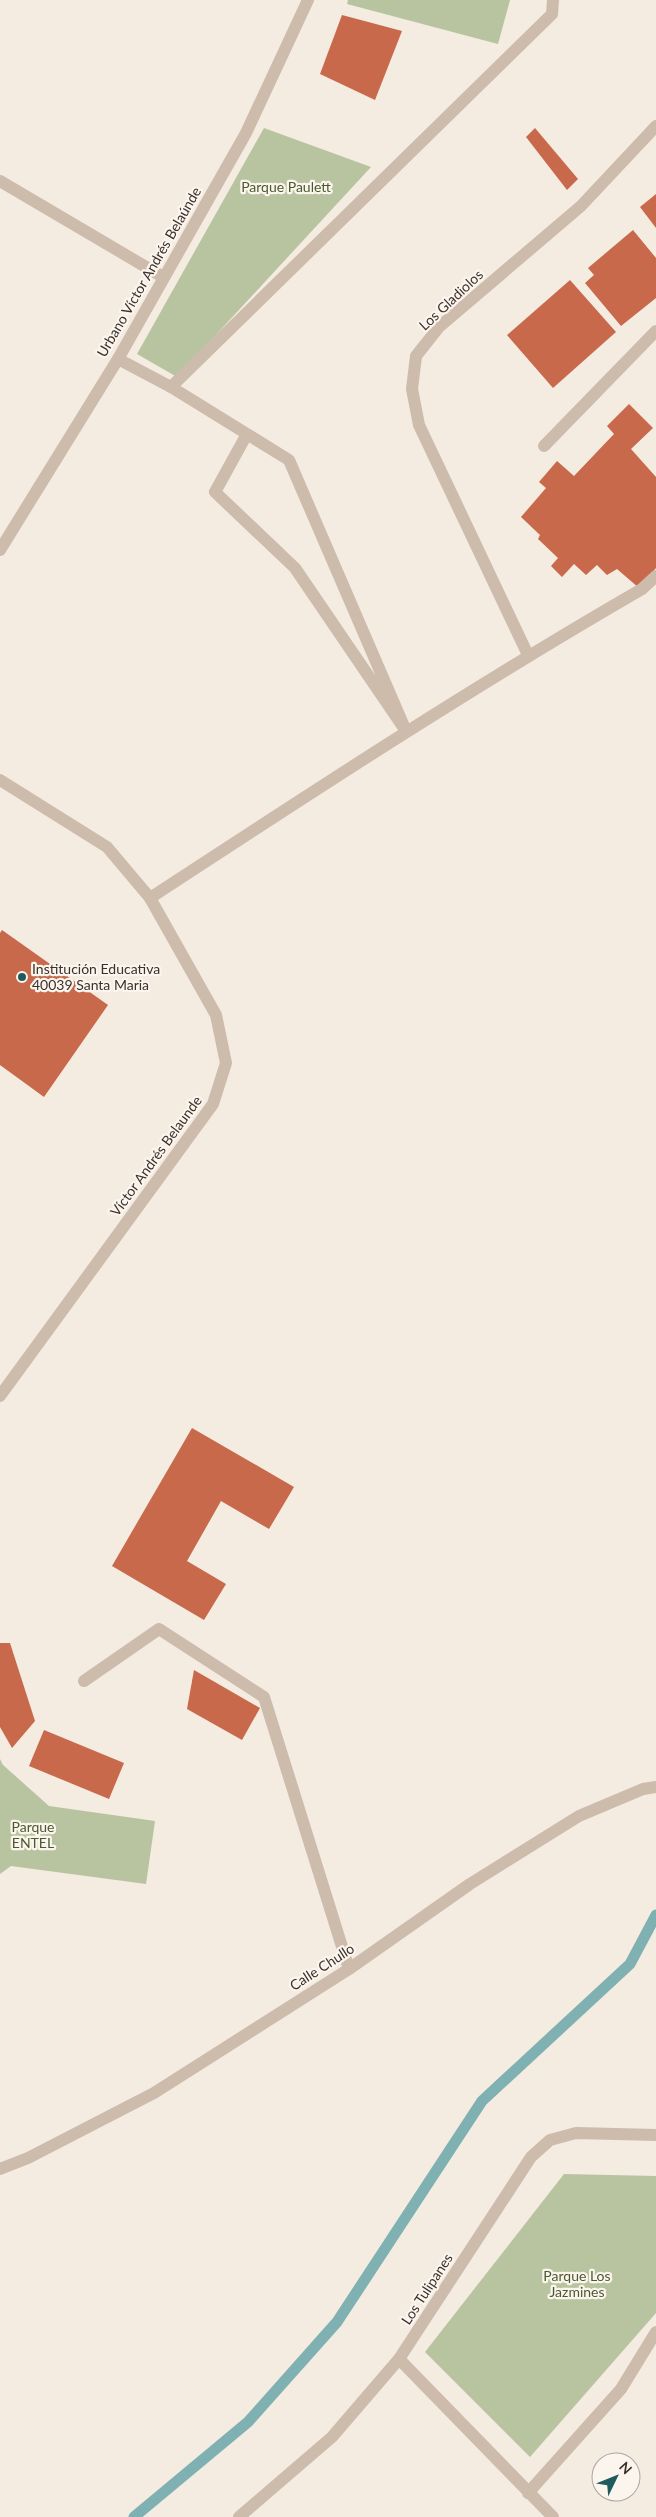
<svg xmlns="http://www.w3.org/2000/svg" width="656" height="2517" viewBox="0 0 656 2517" font-family="Lato,sans-serif">
<rect width="100%" height="100%" fill="#f4ebe1"/>
<g fill="#b8c4a0">
<polygon points="348,0 510,0 498,44 347,4"/>
<polygon points="264,128 371,167 177,377 137,354"/>
<polygon points="0,1759 3,1765 49,1806 155,1821 146,1884 11,1866 0,1874"/>
<polygon points="564,2174 656,2176 656,2313 530,2457 425,2352"/>
</g>
<g fill="none" stroke-linecap="round" stroke-linejoin="round">
<polyline stroke="#7fb0b2" stroke-width="11" points="134,2517 248,2422 337,2322 482,2101 630,1964 656,1915"/>
</g>
<g fill="#c8694b">
<polygon points="342,15 402,31 375,100 320,74"/>
<polygon points="535,128 578,179 567,190 526,137"/>
<polygon points="656,194 656,228 640,207"/>
<polygon points="633,230 656,258 656,298 621,326 585,283 594,275 588,268"/>
<polygon points="570,280 616,332 553,388 507,335"/>
<polygon points="629,404 653,428 631,449 656,477 656,568 639,588 617,569 607,575 597,565 586,575 574,564 562,577 551,566 558,558 538,539 540,535 521,517 546,488 539,482 557,461 574,476 614,434 607,426"/>
<polygon points="2,930 108,1005 44,1097 0,1065 0,933"/>
<polygon points="192,1428 294,1487 269,1529 221,1501 187,1561 226,1584 204,1620 112,1566"/>
<polygon points="0,1643 10,1643 35,1721 12,1748 0,1727"/>
<polygon points="194,1670 260,1708 242,1740 187,1709"/>
<polygon points="44,1730 124,1763 109,1799 29,1766"/>
</g>
<g fill="none" stroke-linecap="round" stroke-linejoin="round">
<g stroke="#cdbbac" stroke-width="12">
<polyline points="0,181 163,277"/>
<polyline points="118,359 171,387 247,434 215,492 295,568 406,731 289,460 247,434"/>
<polyline points="171,387 552,14 553,0"/>
<polyline points="544,446 656,331"/>
<polyline points="0,550 118,359 246,133 308,0"/>
<polyline points="528,655 419,425 412,389 416,356 439,327 581,206 656,126"/>
<polyline points="0,780 107,847 150,898 216,1015 226,1063 213,1104 0,1396"/>
<path d="M150,898c162,-106 324,-212 492,-309l14,-13"/>
<polyline points="84,1681 159,1629 264,1697 349,1969"/>
<polyline points="0,2169 28,2158 154,2093 349,1969 470,1884 579,1816 643,1789 656,1787"/>
<polyline points="399,2359 553,2517"/>
<polyline points="528,2493 621,2389 656,2332"/>
<polyline points="239,2517 332,2437 399,2359 531,2157 550,2140 576,2133 656,2135"/>
</g>
</g>
<circle fill="#1f5a5e" stroke="#fbf5ee" stroke-width="2" cx="22" cy="977" r="5"/>
<g text-anchor="middle" stroke-width="4.5" stroke-linejoin="round" paint-order="stroke">
<g font-size="14" fill="#4a5a2e" stroke="#fbf5ee">
<text x="286" y="192">Parque Paulett</text>
<text x="33" y="1832">Parque<tspan x="33" dy="16">ENTEL</tspan></text>
<text x="577" y="2281">Parque Los<tspan x="577" dy="16">Jazmines</tspan></text>
</g>
<g font-size="14" fill="#3b302b" stroke="#fbf5ee">
<text transform="translate(149 272) rotate(-60)" y="5">Urbano Víctor Andrés Belaúnde</text>
<text transform="translate(451 300) rotate(-43)" y="5">Los Gladiolos</text>
<text transform="translate(156 1156) rotate(-54)" y="5">Víctor Andrés Belaunde</text>
<text transform="translate(322 1967) rotate(-33)" y="5">Calle Chullo</text>
<text transform="translate(427 2289) rotate(-57)" y="5">Los Tulipanes</text>
</g>
<g font-size="14" fill="#3b302b" stroke="#fbf5ee" text-anchor="start">
<text x="32" y="974">Institución Educativa<tspan x="32" dy="16">40039 Santa Maria</tspan></text>
</g>
</g>
<g transform="translate(616 2477) rotate(47)"><circle r="24" fill="#fbf5ee" stroke="#aea6a0"/>
<path d="M0-4L9 19L0 12L-9 19Z" fill="#1f5a5e"/>
<text y="-8" font-size="14" font-weight="bold" text-anchor="middle" fill="#3b302b">N</text>
</g>
</svg>
